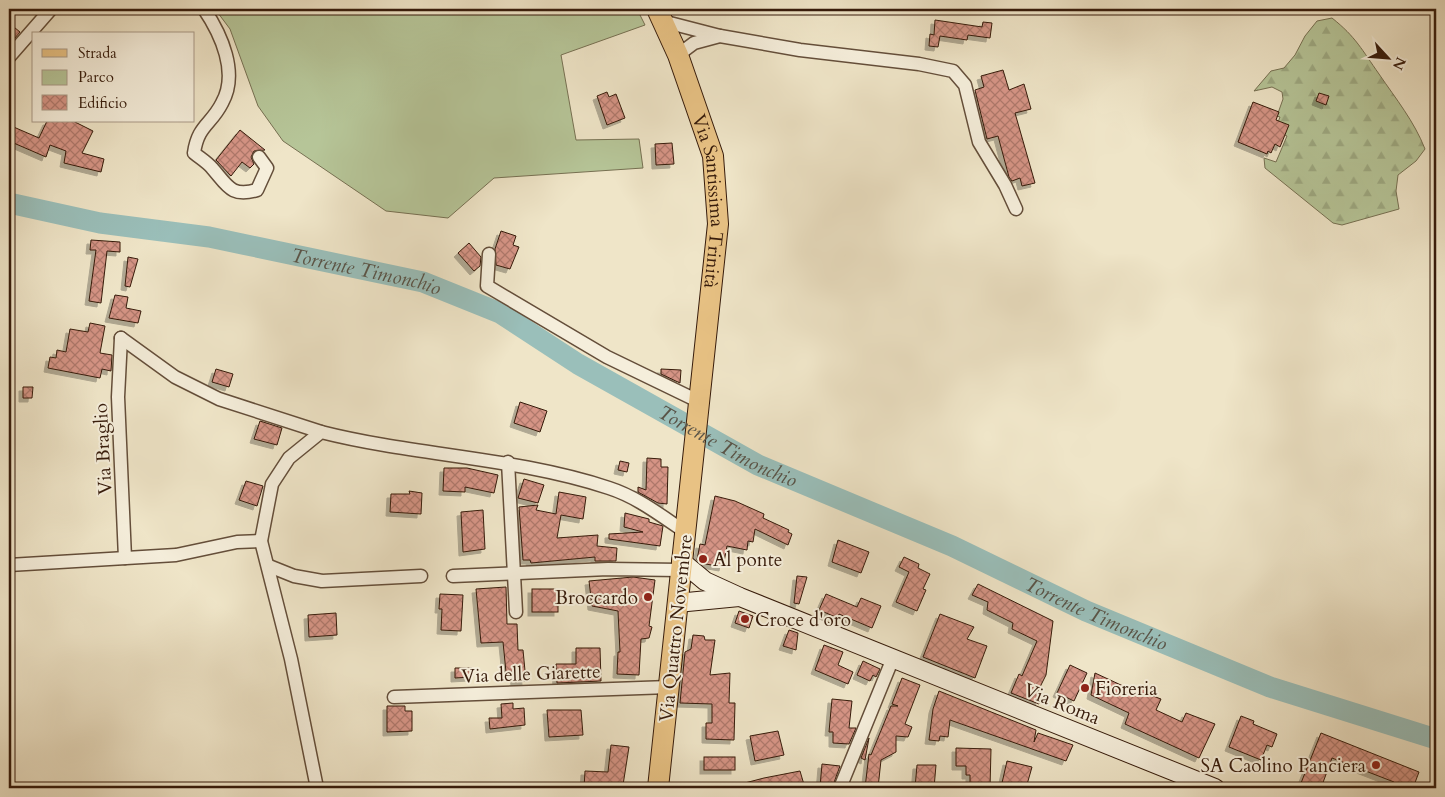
<svg xmlns="http://www.w3.org/2000/svg" width="1445" height="797" viewBox="0 0 1445 797" font-family="Cardo,serif">
<defs>
<pattern id="forest-firs" width="22" height="20" patternUnits="userSpaceOnUse" patternTransform="scale(1.25)"><rect width="22" height="20" fill="#b6c598"/><path d="M5 1l3.5 6h-7zM16 11l3.5 6h-7z" fill="#9da982"/></pattern>
<pattern id="building-cross-hatch" width="8" height="8" patternUnits="userSpaceOnUse" patternTransform="scale(1.25)"><rect width="8" height="8" fill="#d59485"/><path d="M0 0l8 8M0 8l8-8" fill="none" stroke="#ae786b"/></pattern>
<filter id="shadow"><feDropShadow dx="-4" dy="4" stdDeviation="0" flood-color="#0004"/></filter>
</defs>
<rect width="100%" height="100%" fill="#efe5c8"/>
<filter id="stains"><feTurbulence type="fractalNoise" baseFrequency=".004" numOctaves="4"/><feColorMatrix values="0 0 0 0 .2 0 0 0 0 .09 0 0 0 0 .02 0 0 0 .5 -.17"/></filter>
<radialGradient id="worn" r=".72"><stop offset=".6" stop-color="#630" stop-opacity="0"/><stop offset="1" stop-color="#630" stop-opacity=".3"/></radialGradient>
<polygon fill="#b6c598" stroke="#767052" points="215,9 637,9 645,25 561,55 576,140 639,139 643,168 494,178 448,218 386,211 283,141 258,106 230,29"/>
<path fill="url(#forest-firs)" stroke="#767052" d="M1332,18c24,19 30,32 47,56 17,25 35,47 46,75l-9,12 -18,14 -2,16 3,18 -57,16 -9,-2 -68,-55 -1,-10 12,4 11,-26 -9,-4 -1,-7 3,-8 -3,-1 6,-17 -1,-7 -10,-5 -18,4 17,-20 13,-3 11,-13 10,-19 12,-15z"/>
<g fill="none" stroke-linecap="round" stroke-linejoin="round">
<path stroke="#9abfba" stroke-width="21" id="s1" d="M9,203l91,20 109,14 214,45 77,31 78,51 180,101 194,81 134,65 184,76 166,52"/>
</g>
<g fill="url(#building-cross-hatch)" stroke="#361b0b" filter="url(#shadow)">
<polygon points="935,20 982,27 983,22 992,23 990,38 968,35 967,40 940,36 938,47 929,46 930,34 934,35"/>
<polygon points="9,23 20,32 9,45"/>
<polygon points="1003,70 1009,90 1024,84 1031,109 1015,113 1035,183 1022,186 1020,178 1012,181 1009,177 998,136 987,139 975,90 984,87 981,76"/>
<polygon points="607,92 609,97 616,94 625,118 607,125 597,96"/>
<polygon points="1319,93 1329,96 1326,105 1316,101"/>
<polygon points="1253,102 1279,112 1276,120 1289,125 1280,147 1275,144 1271,153 1268,151 1267,154 1238,142"/>
<polygon points="47,121 73,121 93,131 82,153 104,159 101,172 64,163 66,151 50,145 46,157 9,141 9,125 39,138"/>
<polygon points="240,130 265,150 254,151 251,157 254,164 250,168 242,162 231,176 216,160"/>
<polygon points="672,143 674,164 656,165 655,144"/>
<polygon points="501,231 516,236 513,245 519,247 510,269 496,265 495,249"/>
<polygon points="91,240 120,242 120,252 107,251 101,303 89,301 96,250 90,250"/>
<polygon points="469,243 481,257 480,266 474,271 458,253"/>
<polygon points="128,257 138,259 130,287 125,286"/>
<polygon points="115,295 128,297 126,308 141,311 138,323 109,318"/>
<polygon points="90,323 105,326 100,353 112,355 111,371 102,369 100,378 48,368 50,357 56,358 57,350 66,352 70,329 88,332"/>
<polygon points="216,369 233,374 229,387 212,382"/>
<polygon points="661,369 681,370 680,383 661,374"/>
<polygon points="23,387 33,387 32,398 23,398"/>
<polygon points="520,402 547,411 540,432 514,423"/>
<polygon points="260,421 282,428 277,445 254,439"/>
<polygon points="647,458 661,459 661,467 668,467 667,504 658,503 638,492 638,487 646,490"/>
<polygon points="620,461 629,463 627,472 618,470"/>
<polygon points="444,468 467,468 498,475 494,493 465,487 465,492 443,491"/>
<polygon points="524,479 544,485 538,503 518,498"/>
<polygon points="246,481 263,486 257,506 239,500"/>
<polygon points="409,491 422,493 421,514 390,512 391,494 410,494"/>
<polygon points="559,492 586,497 583,519 561,515 557,538 598,535 597,546 617,548 616,561 595,561 595,557 531,563 530,560 523,560 519,507 538,505 536,510 556,514"/>
<polygon points="715,496 735,501 764,514 763,518 789,530 788,532 792,534 788,545 755,529 753,542 748,541 747,550 727,546 723,567 700,563 697,560 700,544 705,545"/>
<polygon points="483,510 485,549 463,552 461,512"/>
<polygon points="625,513 649,519 649,522 663,526 660,546 609,539 609,534 643,532 624,527"/>
<polygon points="838,540 869,552 861,573 832,562"/>
<polygon points="904,557 919,564 918,568 930,574 923,589 926,590 917,611 896,602 909,572 899,567"/>
<polygon points="797,576 807,577 799,604 794,603"/>
<polygon points="633,577 655,580 649,626 652,627 649,638 641,639 639,675 617,674 618,652 620,652 618,611 592,606 589,581"/>
<polygon points="978,584 1053,621 1046,675 1037,693 1040,694 1039,704 1011,693 1019,674 1022,676 1037,641 1012,629 1013,623 987,610 988,602 972,595"/>
<polygon points="506,587 507,624 517,624 518,650 523,650 526,681 515,682 514,671 506,672 503,642 481,643 476,589"/>
<rect x="532" y="589" width="26" height="23"/>
<polygon points="440,594 463,595 461,631 441,630 442,609 439,609"/>
<polygon points="826,594 857,607 861,598 881,606 872,628 839,614 838,618 819,610"/>
<polygon points="739,611 753,616 749,628 735,623"/>
<polygon points="336,613 337,635 309,637 308,615"/>
<polygon points="940,614 974,627 967,639 987,646 975,678 923,657"/>
<polygon points="789,630 798,633 796,650 783,646"/>
<polygon points="693,635 704,636 705,640 715,640 710,675 730,673 729,703 735,703 734,740 706,739 706,723 712,723 712,704 680,703 685,652 691,649"/>
<polygon points="824,645 843,652 838,665 853,672 848,684 815,670"/>
<polygon points="576,648 600,648 601,681 557,683 556,664 576,664"/>
<polygon points="863,661 880,669 876,677 873,675 870,681 857,675"/>
<polygon points="1070,665 1087,673 1074,701 1057,693"/>
<polygon points="455,668 472,668 472,677 455,678"/>
<polygon points="1095,673 1136,692 1138,687 1154,693 1153,696 1161,699 1156,710 1182,722 1186,713 1215,724 1199,758 1125,724 1129,713 1091,695"/>
<polygon points="902,678 920,685 905,724 912,727 908,737 896,736 896,752 881,760 878,788 865,788 869,754 871,755 891,706 898,706 892,704"/>
<polygon points="939,691 1036,730 1034,742 1038,733 1073,745 1066,761 950,720 948,737 940,736 939,741 929,740 933,709"/>
<polygon points="832,699 852,701 849,728 856,728 849,744 833,743 833,732 829,732"/>
<polygon points="513,703 513,709 524,708 525,725 490,729 489,718 502,718 501,704"/>
<polygon points="387,706 405,706 405,711 412,711 412,731 387,732"/>
<polygon points="547,710 581,710 583,735 549,737"/>
<polygon points="1241,716 1254,721 1253,724 1277,734 1272,747 1267,745 1261,760 1229,747"/>
<polygon points="778,731 784,755 755,761 750,736"/>
<polygon points="1321,733 1419,772 1413,788 1392,788 1394,782 1332,758 1321,788 1299,788"/>
<polygon points="869,738 865,760 861,758"/>
<polygon points="611,745 629,747 623,785 607,784 607,788 584,788 585,771 608,772"/>
<polygon points="956,748 991,749 990,788 970,788 970,775 966,775 966,766 956,766"/>
<rect x="704" y="757" width="31" height="13"/>
<polygon points="1007,761 1032,767 1026,788 1002,783"/>
<polygon points="822,764 840,766 832,788 820,787"/>
<polygon points="917,765 936,765 934,788 915,788"/>
<polygon points="800,771 805,788 737,788 737,785 764,778"/>
</g>
<g fill="none" stroke-linecap="round" stroke-linejoin="round">
<defs>
<g id="street">
<path d="M204,9c17,25 35,64 18,94 -11,22 -24,22 -28,50 6,5 13,9 18,15 15,17 19,30 45,22l10,-22 -8,-11"/>
<polyline points="662,21 720,36"/>
<polyline points="678,55 694,43 720,36 800,50 919,64 953,71 965,85 979,142 1005,185 1016,209"/>
<polyline points="9,57 51,9"/>
<polyline points="489,254 487,286 607,357 700,402"/>
<polyline points="121,338 175,377 219,399 321,432"/>
<polyline points="121,338 118,397 125,558"/>
<polyline points="508,462 516,612"/>
<polyline points="9,565 176,555 237,542 261,541"/>
<polyline points="269,566 294,576 322,581 421,576"/>
<polyline points="453,576 608,569 680,570"/>
<polyline points="394,697 669,687"/>
<path d="M317,788l-26,-129 -30,-118 11,-57 17,-26 32,-26c95,24 194,25 288,56 28,9 51,27 75,43"/>
<polyline points="840,788 893,658"/>
</g>
<g id="secondary">
<polyline points="681,561 705,581 740,597 1215,788"/>
<polyline points="677,603 739,597"/>
</g>
<g id="primary">
<path id="s2" d="M657,9l21,46 35,101 5,68 -60,564"/>
</g>
</defs>
<use href="#street" stroke="#644e3a" stroke-width="15"/>
<use href="#secondary" stroke="#361b0b" stroke-width="20"/>
<use href="#primary" stroke="#361b0b" stroke-width="22"/>
<use href="#street" stroke="#f5eedb" stroke-width="12"/>
<use href="#secondary" stroke="#f5eedb" stroke-width="18"/>
<use href="#primary" stroke="#e8c284" stroke-width="20"/>
</g>
<g fill="#8f2418" stroke="#f5eedb" stroke-width="2">
<circle cx="703" cy="559" r="5"/>
<circle cx="648" cy="597" r="5"/>
<circle cx="745" cy="619" r="5"/>
<circle cx="1085" cy="688" r="5"/>
<circle cx="1376" cy="765" r="5"/>
</g>
<g text-anchor="middle" stroke-width="4" stroke-linejoin="round" paint-order="stroke">
<g font-size="19" fill="#361b0b" stroke="#f5eedb">
<text dy="7" stroke="none"><textPath href="#s2" startOffset="202">Via Santissima Trinità</textPath></text>
<text transform="translate(102 449) rotate(-93)" y="7">Via Braglio</text>
<text transform="translate(675 628) rotate(-84)" y="7">Via Quattro Novembre</text>
<text transform="translate(531 673) rotate(-2)" y="7">Via delle Giarette</text>
<text transform="translate(1062 703) rotate(22)" y="7">Via Roma</text>
</g>
<g font-size="19" fill="#361b0b" stroke="#f5eedb" text-anchor="start">
<text x="713" y="566">Al ponte</text>
<text x="638" y="604" text-anchor="end">Broccardo</text>
<text x="755" y="626">Croce d'oro</text>
<text x="1095" y="695">Fioreria</text>
<text x="1366" y="772" text-anchor="end">SA Caolino Panciera</text>
</g>
<g font-size="20" font-style="italic" fill="#595448" stroke="#f5eedb">
<text dy="7" stroke="none"><textPath href="#s1" startOffset="364">Torrente Timonchio</textPath></text>
<text dy="7" stroke="none"><textPath href="#s1" startOffset="769">Torrente Timonchio</textPath></text>
<text dy="7" stroke="none"><textPath href="#s1" startOffset="1174">Torrente Timonchio</textPath></text>
</g>
</g>
<rect width="1445" height="797" fill="none" stroke="#efe5c8" stroke-width="30"/>
<rect x="10" y="10" width="1425" height="777" fill="none" stroke="#361b0b" stroke-width="2.5"/>
<rect x="15" y="15" width="1415" height="767" fill="none" stroke="#361b0b"/>
<rect x="32" y="32" width="162" height="90" fill="#f5eedb" stroke="#a99a88"/>
<rect x="42" y="49" width="25" height="8" fill="#e8c284" stroke="#a99a88"/>
<text x="78" y="58" font-size="15" fill="#361b0b">Strada</text>
<rect x="42" y="70" width="25" height="15" fill="#b6c598" stroke="#a99a88"/>
<text x="78" y="82" font-size="15" fill="#361b0b">Parco</text>
<rect x="42" y="95" width="25" height="15" fill="url(#building-cross-hatch)" stroke="#a99a88"/>
<text x="78" y="108" font-size="15" fill="#361b0b">Edificio</text>
<g transform="translate(1388 58) rotate(116)" stroke="#f5eedb" stroke-width="4" paint-order="stroke">
<path d="M0-4L9 19L0 12L-9 19Z" fill="#361b0b"/>
<text y="-8" font-size="14" font-weight="bold" text-anchor="middle" fill="#361b0b">N</text>
</g>
<rect width="100%" height="100%" filter="url(#stains)"/>
<rect width="100%" height="100%" fill="url(#worn)"/>
</svg>
